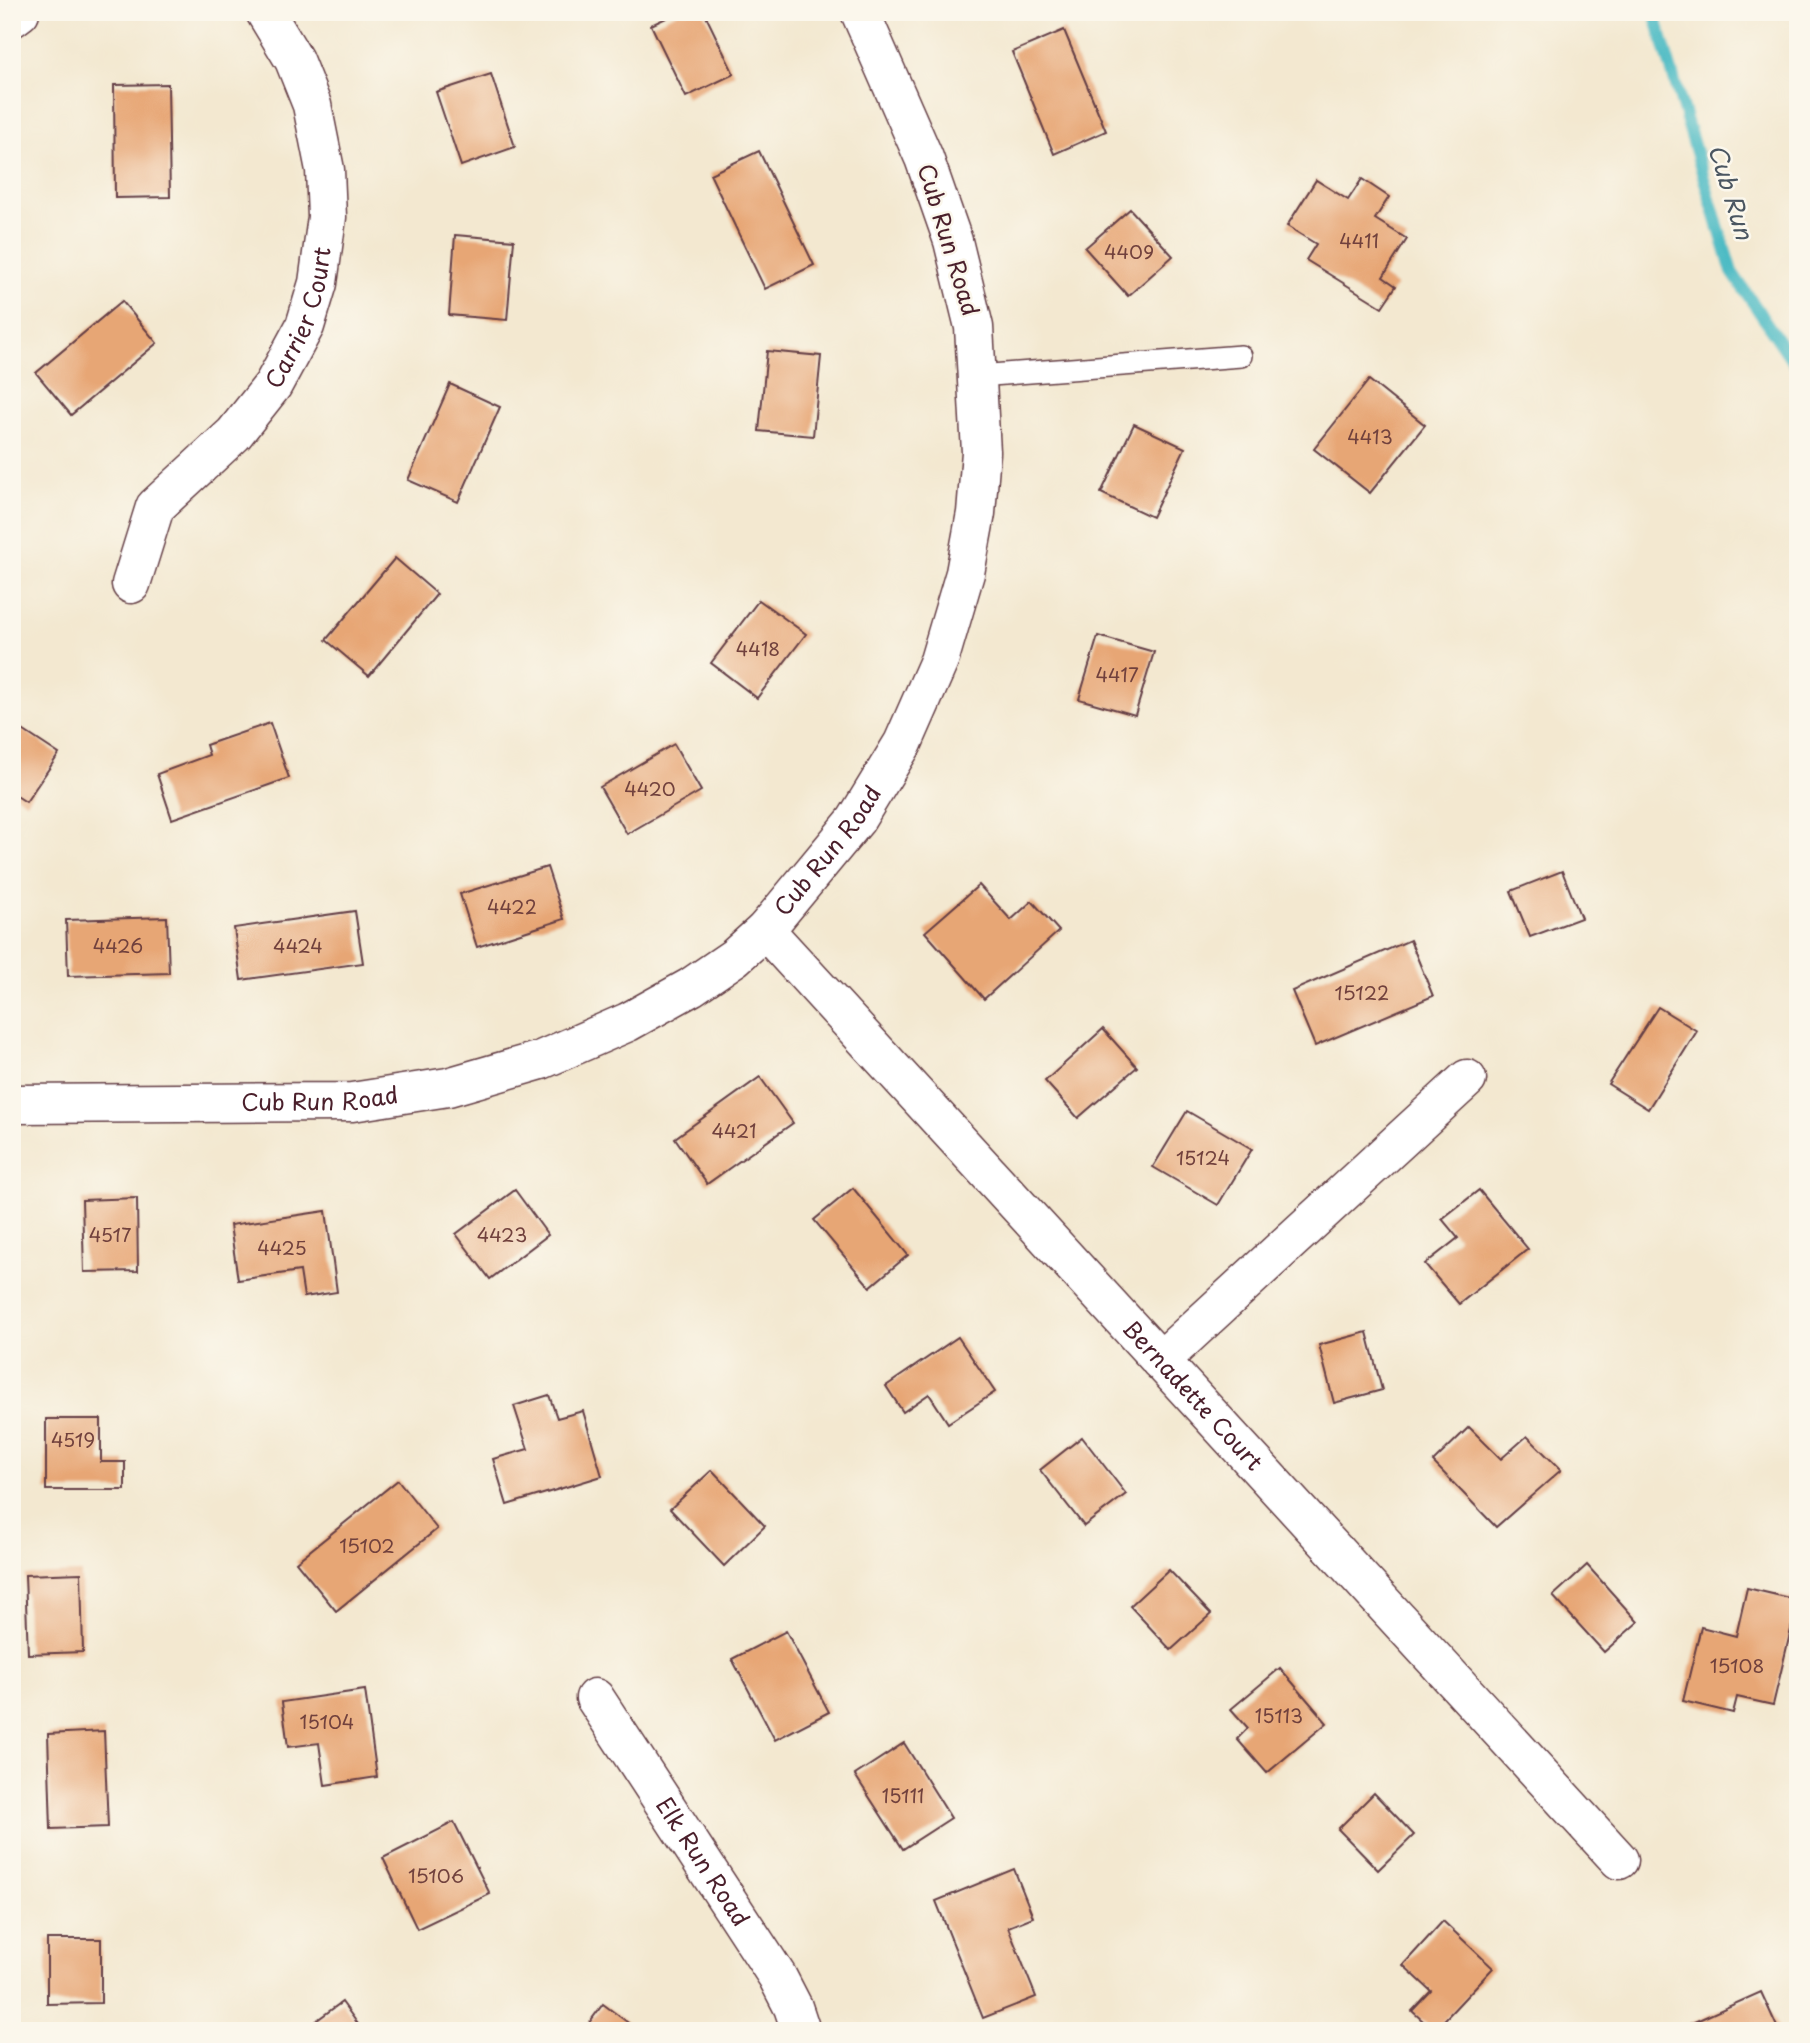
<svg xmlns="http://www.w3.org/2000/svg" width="1810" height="2043" viewBox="0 0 1810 2043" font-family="'Playpen Sans',sans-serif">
<rect width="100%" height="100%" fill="#fbf7ec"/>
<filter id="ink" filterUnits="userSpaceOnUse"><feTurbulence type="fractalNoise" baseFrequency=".0143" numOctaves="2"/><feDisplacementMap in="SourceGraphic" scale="14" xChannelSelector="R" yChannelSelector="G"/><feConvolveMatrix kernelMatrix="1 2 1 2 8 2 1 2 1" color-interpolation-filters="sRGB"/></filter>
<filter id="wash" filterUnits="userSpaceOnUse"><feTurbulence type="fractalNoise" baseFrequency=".00686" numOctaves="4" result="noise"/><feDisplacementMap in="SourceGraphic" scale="28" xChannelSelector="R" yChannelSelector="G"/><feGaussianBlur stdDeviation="1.57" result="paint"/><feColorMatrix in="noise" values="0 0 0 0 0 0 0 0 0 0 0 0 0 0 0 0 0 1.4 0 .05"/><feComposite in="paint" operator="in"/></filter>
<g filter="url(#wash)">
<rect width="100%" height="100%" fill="#f3e8d0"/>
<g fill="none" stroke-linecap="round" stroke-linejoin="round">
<polyline stroke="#4dbbc4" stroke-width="12" points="1654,12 1732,272 1798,369"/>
</g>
<g id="blocks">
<g fill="#e7a674">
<polygon points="679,12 704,12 734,74 686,97 651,25"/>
<polygon points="1064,30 1106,131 1054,154 1012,52"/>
<polygon points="491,74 515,147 461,166 436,92"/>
<polygon points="168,84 170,197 115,198 114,85"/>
<polygon points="759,151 814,265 765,289 710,174"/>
<polygon points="1362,179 1389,197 1375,219 1407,239 1383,277 1396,286 1382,307 1306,260 1316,244 1287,226 1316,180 1348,200"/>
<polygon points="1130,209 1173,256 1128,296 1085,248"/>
<polygon points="455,235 514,240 507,320 449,315"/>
<polygon points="122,301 157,343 71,415 36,373"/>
<polygon points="767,351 821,356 813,436 759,431"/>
<polygon points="1369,380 1425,425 1370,493 1314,449"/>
<polygon points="450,384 500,407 458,502 408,480"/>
<polygon points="1134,424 1185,448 1152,517 1101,493"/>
<polygon points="395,558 437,594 369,676 326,640"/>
<polygon points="759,600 806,634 757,698 711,663"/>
<polygon points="1098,636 1154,652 1135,715 1079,699"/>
<polygon points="12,723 59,754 26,802 12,793"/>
<polygon points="270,723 289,778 172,819 157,774 209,755 206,745"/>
<polygon points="674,744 701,791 627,834 600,787"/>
<polygon points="547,867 564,919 477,947 460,894"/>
<polygon points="1562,871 1581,918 1530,937 1511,891"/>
<polygon points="979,885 1011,920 1032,901 1059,931 984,999 925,932"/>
<polygon points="355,911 363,963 241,980 234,928"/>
<polygon points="167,917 169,973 68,976 66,920"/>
<polygon points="1410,940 1433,996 1315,1046 1292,991"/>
<polygon points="1658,1007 1697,1031 1648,1109 1608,1084"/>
<polygon points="1103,1029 1137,1067 1078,1118 1045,1081"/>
<polygon points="760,1077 793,1123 707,1184 675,1138"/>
<polygon points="1187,1111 1252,1149 1218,1205 1153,1167"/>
<polygon points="853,1188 908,1255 870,1287 814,1220"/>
<polygon points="515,1190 548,1235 490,1279 456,1234"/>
<polygon points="1479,1190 1528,1249 1459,1304 1425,1264 1458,1238 1442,1219"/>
<polygon points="137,1198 138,1271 84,1272 82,1200"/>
<polygon points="326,1211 337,1292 304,1297 300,1271 238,1280 230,1225"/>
<polygon points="1367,1332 1382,1390 1334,1403 1319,1345"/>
<polygon points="958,1337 995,1392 948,1423 929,1394 903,1412 886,1386"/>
<polygon points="549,1395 557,1418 583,1411 602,1476 507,1505 493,1459 528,1449 514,1406"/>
<polygon points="46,1419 101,1419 101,1462 125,1462 125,1490 46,1490"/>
<polygon points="1469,1427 1501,1459 1527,1436 1561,1470 1496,1527 1433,1462"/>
<polygon points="1082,1437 1126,1494 1084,1526 1040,1470"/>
<polygon points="712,1470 765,1526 724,1566 670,1509"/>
<polygon points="398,1480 437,1529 336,1611 296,1562"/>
<polygon points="1587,1565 1638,1622 1604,1652 1553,1596"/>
<polygon points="1169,1570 1211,1614 1171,1650 1130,1606"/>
<polygon points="81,1573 83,1652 28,1654 25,1575"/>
<polygon points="1747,1588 1798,1600 1773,1705 1737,1697 1733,1713 1683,1701 1701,1627 1736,1636"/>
<polygon points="786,1631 829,1712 775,1740 732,1659"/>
<polygon points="1280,1668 1327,1723 1267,1773 1237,1739 1248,1728 1231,1709"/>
<polygon points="365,1690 377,1777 325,1785 319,1743 288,1747 282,1702"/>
<polygon points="104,1731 108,1827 51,1829 48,1734"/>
<polygon points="904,1743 951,1818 903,1849 855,1775"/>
<polygon points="1374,1793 1414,1835 1378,1870 1338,1829"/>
<polygon points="454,1822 490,1894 417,1929 383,1858"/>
<polygon points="1014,1869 1033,1917 1008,1927 1036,1997 983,2018 936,1901"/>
<polygon points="1443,1921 1493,1968 1434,2031 1412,2011 1431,1991 1403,1965"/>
<polygon points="47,1939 101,1939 101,2003 47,2004"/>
<polygon points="1761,1992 1779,2031 1674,2031"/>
<polygon points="342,2002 363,2031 302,2031"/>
<polygon points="603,2004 639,2031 583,2031"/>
</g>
</g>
</g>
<g filter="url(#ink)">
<use href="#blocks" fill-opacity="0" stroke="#633d44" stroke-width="2"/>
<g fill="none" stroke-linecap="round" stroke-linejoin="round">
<defs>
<polyline id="service" points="978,376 1241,356"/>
<g id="minor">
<polyline points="12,18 20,12"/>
<path id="s1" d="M131,584l24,-77 79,-73 39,-49 32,-59 13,-43 9,-66 -2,-47 -13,-65 -18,-45 -29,-48"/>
<path id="s2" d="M765,930l854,930"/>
<path id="s3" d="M12,1104l340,-2 96,-15 93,-27 87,-38 63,-35 44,-30 30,-27 91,-110 47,-77 36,-82 26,-88 11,-60 5,-61 -7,-125 -21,-86 -29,-83 -64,-146"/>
<polyline points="1160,1361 1467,1079"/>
<path id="s4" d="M595,1698l182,278 16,31 8,24"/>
</g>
</defs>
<use href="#service" stroke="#633d44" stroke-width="24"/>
<use href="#minor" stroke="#633d44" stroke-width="41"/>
<use href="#service" stroke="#fff" stroke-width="21"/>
<use href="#minor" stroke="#fff" stroke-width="38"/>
</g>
</g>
<g text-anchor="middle" stroke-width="5" stroke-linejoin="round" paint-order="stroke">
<g font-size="19" fill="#71413d">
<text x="1359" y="248">4411</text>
<text x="1129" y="259">4409</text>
<text x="1370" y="444">4413</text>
<text x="758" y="656">4418</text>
<text x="1117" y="682">4417</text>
<text x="650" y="796">4420</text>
<text x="512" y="914">4422</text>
<text x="118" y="953">4426</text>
<text x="298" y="953">4424</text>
<text x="1362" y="1000">15122</text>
<text x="734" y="1138">4421</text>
<text x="1203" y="1165">15124</text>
<text x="110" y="1242">4517</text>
<text x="502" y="1242">4423</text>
<text x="282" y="1255">4425</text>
<text x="73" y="1447">4519</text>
<text x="367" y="1553">15102</text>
<text x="1737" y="1673">15108</text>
<text x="1279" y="1723">15113</text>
<text x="327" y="1729">15104</text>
<text x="903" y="1803">15111</text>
<text x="436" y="1883">15106</text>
</g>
<g font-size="23" fill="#4a1f2b" stroke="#fbf7ec">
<text transform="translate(948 240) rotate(73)" y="8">Cub Run Road</text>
<text dy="8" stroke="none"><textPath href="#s1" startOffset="324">Carrier Court</textPath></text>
<text dy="8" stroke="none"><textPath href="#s3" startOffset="896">Cub Run Road</textPath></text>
<text dy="8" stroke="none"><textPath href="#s3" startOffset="308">Cub Run Road</textPath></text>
<text dy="8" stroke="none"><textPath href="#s2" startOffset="632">Bernadette Court</textPath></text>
<text dy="8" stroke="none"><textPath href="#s4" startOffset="196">Elk Run Road</textPath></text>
</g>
<g font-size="24" font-style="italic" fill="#4b5661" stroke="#fbf7ec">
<text transform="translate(1730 192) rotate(73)" y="8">Cub Run</text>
</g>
</g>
<rect width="1810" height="2043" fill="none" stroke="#fbf7ec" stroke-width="42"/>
</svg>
